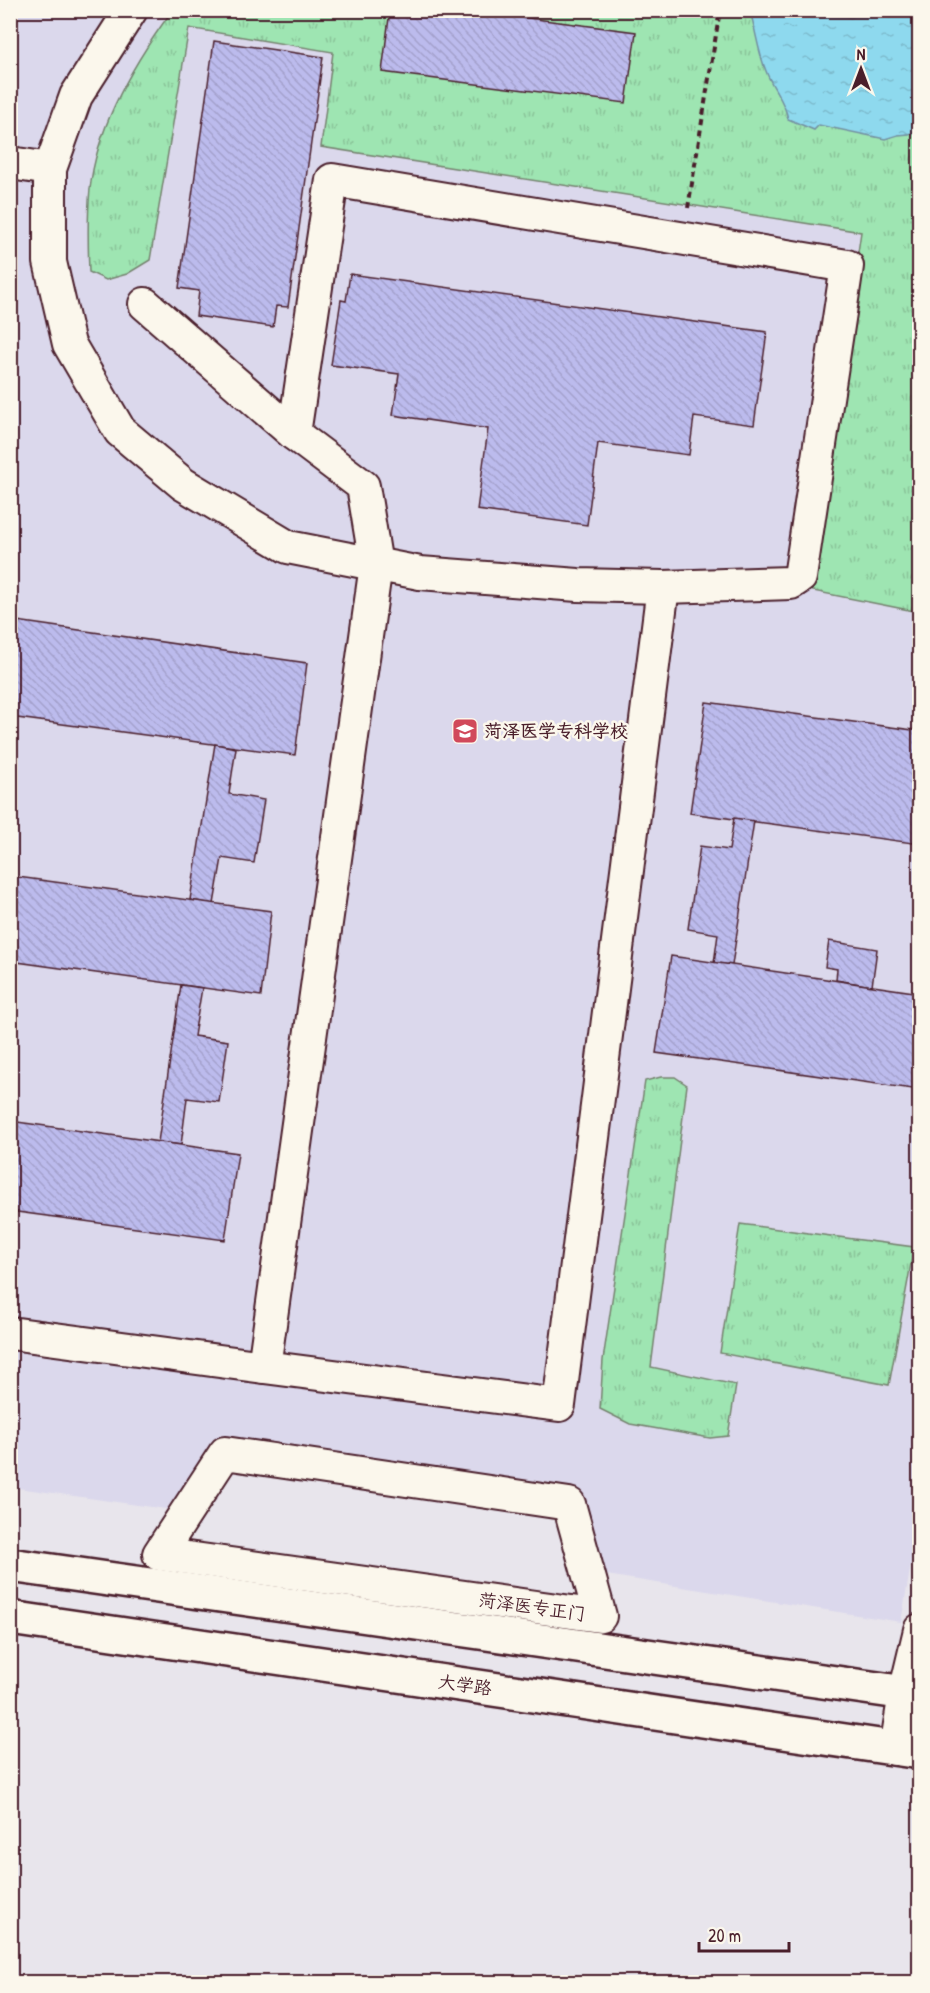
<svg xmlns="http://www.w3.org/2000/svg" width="930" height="1993" viewBox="0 0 930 1993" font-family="'Patrick Hand','LXGW WenKai TC',sans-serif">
<defs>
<pattern id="grass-tufts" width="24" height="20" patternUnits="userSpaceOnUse" patternTransform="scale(1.5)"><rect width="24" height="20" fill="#9ee5b2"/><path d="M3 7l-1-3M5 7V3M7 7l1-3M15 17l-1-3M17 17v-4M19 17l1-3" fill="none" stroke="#8ac499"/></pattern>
<pattern id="water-ripples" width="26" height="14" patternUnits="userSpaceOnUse" patternTransform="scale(1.5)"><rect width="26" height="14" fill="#8ed9ee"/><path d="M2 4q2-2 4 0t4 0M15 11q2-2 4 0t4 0" fill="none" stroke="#7cbacc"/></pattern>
<pattern id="building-back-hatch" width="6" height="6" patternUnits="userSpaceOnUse" patternTransform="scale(1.5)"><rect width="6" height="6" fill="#bcbbed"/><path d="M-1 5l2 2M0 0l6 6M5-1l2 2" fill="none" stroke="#a3a0cb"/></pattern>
</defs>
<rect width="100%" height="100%" fill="#e8e5ec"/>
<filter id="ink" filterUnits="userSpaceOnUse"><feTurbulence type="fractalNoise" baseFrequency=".0167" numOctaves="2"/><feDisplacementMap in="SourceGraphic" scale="12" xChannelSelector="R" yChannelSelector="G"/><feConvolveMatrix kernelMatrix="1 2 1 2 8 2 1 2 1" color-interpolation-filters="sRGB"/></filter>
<g filter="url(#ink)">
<polygon fill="#dbd8ec" points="11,11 919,11 920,1512 901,1622 588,1572 569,1503 224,1451 187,1512 11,1487"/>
<g fill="url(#grass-tufts)" stroke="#74826e" stroke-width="1.5">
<path d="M172,11h747v601l-111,-22 53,-358 -540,-85 12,-95 -144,-24 -39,232 -23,14 -21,6 -17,-8c-1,-27 -2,-55 1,-83 7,-63 45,-128 82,-178z"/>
<polygon points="661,1077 675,1077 687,1085 651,1367 736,1385 728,1436 710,1438 630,1424 600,1409 603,1360 645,1081"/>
<polygon points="740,1224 914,1247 889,1385 720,1353"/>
</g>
<path fill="url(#water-ripples)" stroke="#738fa0" stroke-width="1.5" d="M750,11h169v122l-21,2 -13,4 -66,-14 -5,5 -26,-11c-3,-18 -16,-31 -22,-48 -8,-19 -10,-40 -16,-60z"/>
<g fill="url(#building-back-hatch)" stroke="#4a1f2b" stroke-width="1.5">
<polygon points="390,10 467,10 636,32 626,103 382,72"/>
<polygon points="214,41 323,57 288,307 276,306 273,327 196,316 199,291 179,288"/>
<polygon points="350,274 767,332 754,425 694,417 689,455 598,443 587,525 477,510 488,429 393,415 399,374 331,365 341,300 346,301"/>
<polygon points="10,620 307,663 295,755 10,717"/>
<polygon points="706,702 920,731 920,844 690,813"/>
<polygon points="215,744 236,748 229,794 264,800 254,863 222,858 214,904 190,900"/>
<polygon points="734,818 754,821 732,965 714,963 718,934 688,929 700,846 729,850"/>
<polygon points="10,876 271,911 261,996 10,961"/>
<polygon points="829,941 877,949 872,986 836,980 837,969 825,967"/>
<polygon points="671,956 920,993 920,1090 656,1053"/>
<polygon points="181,985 202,988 194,1036 228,1041 219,1102 187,1098 181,1145 158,1142"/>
<polygon points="10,1121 238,1153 225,1240 10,1211"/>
</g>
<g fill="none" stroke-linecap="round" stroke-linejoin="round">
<defs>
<g id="minor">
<polyline points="10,163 50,169"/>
<polyline points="145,304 294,434"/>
<polyline points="10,1333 264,1367 376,565 363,486 294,434 332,180 847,266 800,577 791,583 663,587 578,585 420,573 288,547 183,484 120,431 69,344 50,262 50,169 76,96 131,10"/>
<polyline points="264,1367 559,1405 663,587"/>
<polygon points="225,1453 569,1504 600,1616 159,1554"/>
<polyline points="896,1749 905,1693 920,1630"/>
</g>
<g id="secondary">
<polyline points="10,1565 920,1695"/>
<polyline points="10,1618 920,1752"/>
</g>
</defs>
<use href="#minor" stroke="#4a1f2b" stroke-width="36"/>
<use href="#secondary" stroke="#4a1f2b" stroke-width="38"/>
<polyline stroke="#4a1f2b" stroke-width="4" stroke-dasharray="6 4.5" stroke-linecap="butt" points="688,208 720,10"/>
<use href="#minor" stroke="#fbf7ec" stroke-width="32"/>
<use href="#secondary" stroke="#fbf7ec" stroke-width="33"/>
</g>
</g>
<defs>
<symbol id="school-square" viewBox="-11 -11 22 22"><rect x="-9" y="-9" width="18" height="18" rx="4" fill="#d1495b" stroke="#fbf7ec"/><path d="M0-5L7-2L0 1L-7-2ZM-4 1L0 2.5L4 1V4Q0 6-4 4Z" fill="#fff"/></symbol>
</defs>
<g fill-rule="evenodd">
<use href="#school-square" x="450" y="716" width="30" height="30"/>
</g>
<g text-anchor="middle" stroke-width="5" stroke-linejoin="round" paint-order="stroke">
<g font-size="18" font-weight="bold" fill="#4a1f2b" stroke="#fbf7ec" text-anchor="start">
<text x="484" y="737">菏泽医学专科学校</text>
</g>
<g font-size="18" fill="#4a1f2b" stroke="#fbf7ec">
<text transform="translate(532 1607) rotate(8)" y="6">菏泽医专正门</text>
<text transform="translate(465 1685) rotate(8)" y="6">大学路</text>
</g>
</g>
<rect width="930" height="1993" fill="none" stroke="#fbf7ec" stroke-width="36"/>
<rect x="18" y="18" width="894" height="1957" fill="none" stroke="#4a1f2b" stroke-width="2" filter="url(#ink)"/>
<g transform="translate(861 69)" stroke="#fbf7ec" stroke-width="4.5" paint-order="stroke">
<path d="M0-4.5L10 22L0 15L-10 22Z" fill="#4a1f2b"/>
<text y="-9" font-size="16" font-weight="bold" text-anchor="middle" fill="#4a1f2b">N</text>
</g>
<path d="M699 1942v9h90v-9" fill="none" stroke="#4a1f2b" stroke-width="3"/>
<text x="708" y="1942" font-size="18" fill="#4a1f2b" stroke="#fbf7ec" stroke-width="4.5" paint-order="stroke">20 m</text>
</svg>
